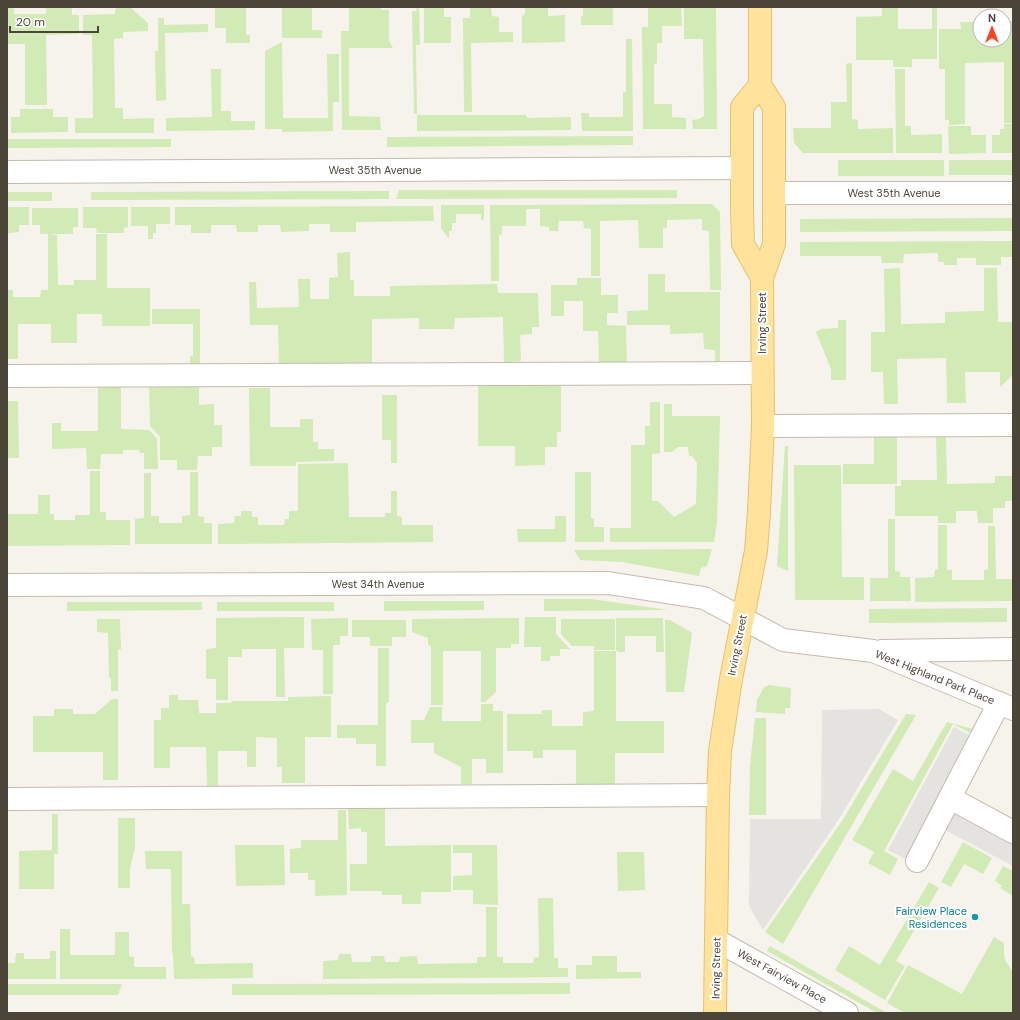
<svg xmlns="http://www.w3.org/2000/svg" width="1020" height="1020" viewBox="0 0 1020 1020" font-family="'DM Sans',sans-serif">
<rect width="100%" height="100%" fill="#f6f3ec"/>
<g fill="#d2eab5">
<polygon points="7,7 14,7 14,14 46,14 46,7 72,7 72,15 79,15 79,34 46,35 47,105 25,105 25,44 7,44"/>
<polygon points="116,7 132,7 132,9 148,23 148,31 123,32 123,38 114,39 115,108 123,108 123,119 154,118 154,133 75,133 75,118 93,118 92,35 83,35 83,15 115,14"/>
<polygon points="215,7 246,7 246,35 250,35 250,43 226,43 226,28 215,28"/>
<polygon points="282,7 312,7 312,30 322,30 322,38 282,38"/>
<polygon points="349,7 381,7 381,10 389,10 389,41 393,48 349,48 349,116 380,117 381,130 342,130 341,31 349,31"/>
<polygon points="417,7 419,7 420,45 416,45 417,114 414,114 412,11 416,11"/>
<polygon points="424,7 444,7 444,17 451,17 451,43 424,43"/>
<polygon points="470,7 491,7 492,16 499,17 499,32 513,32 513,42 471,43 472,112 464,112 463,18 470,18"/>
<polygon points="525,7 548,7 548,16 565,15 565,42 522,43 522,16 525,15"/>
<polygon points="583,7 613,7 613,25 581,25 581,16 583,16"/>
<polygon points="684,7 716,7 717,129 693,129 692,120 699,119 704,116 703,39 684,39"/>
<polygon points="882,7 898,7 898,29 932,29 932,7 937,7 937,59 912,59 912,67 893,67 893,60 856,60 856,17 882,16"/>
<polygon points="648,8 681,8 682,26 662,26 662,43 657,43 657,63 654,64 654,104 672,104 672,117 686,118 686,129 643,129 642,27 648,27"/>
<polygon points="158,18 164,18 164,25 208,24 208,32 165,33 166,100 156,101 155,51 158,51"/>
<polygon points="1004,21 1013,21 1013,123 1004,123 1004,62 965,63 965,124 949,125 949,120 945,120 945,69 939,69 939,29 961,29 960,22 980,22 980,40 1004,40"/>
<polygon points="626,39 632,39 633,131 582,131 581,113 589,113 589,117 623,117 623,92 626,92"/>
<polygon points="282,42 283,118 328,118 327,54 339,54 339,102 333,102 333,131 282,132 282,129 265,129 265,51"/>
<polygon points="852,63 852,119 858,120 858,129 893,128 893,153 803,153 794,143 793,128 831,128 831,102 847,102 846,64"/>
<polygon points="211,69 221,69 221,111 231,111 231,121 255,121 255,130 166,131 166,118 212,117"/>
<polygon points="895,69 905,69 905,126 911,126 911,135 942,134 942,153 896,153"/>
<polygon points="20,109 53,109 53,117 68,117 68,132 11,133 11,117 20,117"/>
<polygon points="417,115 526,115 527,118 571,117 571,130 417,131"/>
<polygon points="1004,124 1013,124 1013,153 992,153 992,135 1000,135 1000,129 1004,129"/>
<polygon points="948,126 971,126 971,135 986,135 986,153 949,154"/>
<polygon points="633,136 633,145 387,147 387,137"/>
<polygon points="7,139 171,139 171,147 7,148"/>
<rect x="838" y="160" width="106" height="16"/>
<rect x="949" y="160" width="64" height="15"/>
<polygon points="399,190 677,190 677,198 396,199"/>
<polygon points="389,191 389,199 91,200 91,192"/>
<rect x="7" y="192" width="45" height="9"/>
<polygon points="712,204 720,212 721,290 710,290 709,231 702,230 702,219 667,220 667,228 663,228 663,248 639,248 638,220 600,221 600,276 591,276 591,229 584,228 583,221 559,221 558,231 549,231 549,227 540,226 540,209 526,209 526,226 502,226 502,234 499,235 499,281 491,281 490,205"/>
<polygon points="441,205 484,205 484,220 481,220 481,214 456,214 456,223 452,223 452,231 449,231 449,239 441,228"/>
<polygon points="433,206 434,221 356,222 356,232 330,232 330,224 309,224 309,231 281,232 280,225 258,225 258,232 237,232 236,225 211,225 211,233 191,233 191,225 175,225 175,207"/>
<polygon points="7,207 29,207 29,225 19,225 19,232 8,233 8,285 7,285"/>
<polygon points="83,207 128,207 128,227 124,228 124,233 97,233 96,228 83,228"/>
<polygon points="131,207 170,207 170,224 156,224 156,233 153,233 153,239 148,239 148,226 131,226"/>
<polygon points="32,208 78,208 78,227 73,227 73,234 48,234 57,235 58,285 74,285 74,280 96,280 96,234 107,234 107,288 150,288 150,326 102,326 102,314 77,314 77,343 51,343 51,324 18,324 18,359 7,359 7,290 13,290 13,297 40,297 41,290 48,290 48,234 40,234 40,225 32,225"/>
<polygon points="1013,218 1013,231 800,232 800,219"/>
<polygon points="1013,241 1013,257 1001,257 1001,265 976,265 976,258 957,258 957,265 944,265 944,262 938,262 938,253 904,254 903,263 882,263 881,256 800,256 800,242"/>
<polygon points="350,252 350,280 354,280 354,296 390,296 390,286 497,284 498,293 538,293 539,327 532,327 532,334 520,335 521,361 504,362 503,317 455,318 454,329 419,329 419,318 372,319 372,364 279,365 278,325 250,325 249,282 256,282 257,308 299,307 298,279 310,279 310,299 329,299 329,278 338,277 337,253"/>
<polygon points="900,268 901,324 945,323 945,312 984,311 984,268 997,268 998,322 1013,322 1013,375 1000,387 1000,372 965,372 966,403 947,403 946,358 897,359 898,404 884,404 883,372 871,372 871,332 885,332 884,269"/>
<polygon points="648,274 665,274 665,292 720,292 720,362 715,362 715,350 704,349 703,333 670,334 670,325 627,325 627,311 648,310"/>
<polygon points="577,278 601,278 601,295 618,295 618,313 607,313 607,325 626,326 627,365 599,365 598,331 583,331 583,301 564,301 564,316 551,316 551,285 577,285"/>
<polygon points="152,309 200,309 200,365 190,365 190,356 193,356 193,324 152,324"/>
<polygon points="838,320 846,320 846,380 831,380 831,369 816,332 821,329 838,328"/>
<polygon points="561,384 561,432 557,432 557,447 545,447 545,465 515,466 515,446 478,446 478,385"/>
<polygon points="149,385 199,385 199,405 214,404 214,425 222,425 222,447 212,447 212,456 198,456 197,470 177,470 177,460 160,460 160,437 150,426"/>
<polygon points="98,387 121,387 121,429 149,430 157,439 158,469 144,469 144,453 140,453 139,450 123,450 123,454 101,454 100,469 87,469 86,448 52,449 52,423 61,423 61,431 98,431"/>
<polygon points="249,388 270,388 270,427 300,427 300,419 313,419 313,442 318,442 318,449 334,449 334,461 296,462 296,466 250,466"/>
<polygon points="382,395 397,395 397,463 391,463 391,440 382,440"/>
<polygon points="7,401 18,401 19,458 7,458"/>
<polygon points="650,402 660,402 660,453 652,454 652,501 658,501 674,517 696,504 697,463 692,456 689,456 688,447 678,447 672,452 664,452 664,404 672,404 672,416 720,416 717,523 714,542 610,542 610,528 631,528 631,445 645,445 645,426 650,426"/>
<polygon points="874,435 897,435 897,484 843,484 843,464 874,464"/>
<polygon points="936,435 946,435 947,484 995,483 995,476 1013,476 1013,501 1005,501 1005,508 993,508 993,523 978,523 977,511 956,511 956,523 938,523 938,516 895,516 895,486 901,486 901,480 937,480"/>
<polygon points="785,446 788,446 788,571 777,566"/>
<polygon points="348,463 349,517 385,517 385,513 391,513 391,491 397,491 397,516 402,517 402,525 433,525 433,542 218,544 218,524 234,523 235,516 241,516 241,511 252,511 252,517 258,517 258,525 284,525 285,519 289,519 289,511 298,511 298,464"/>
<polygon points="794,465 841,465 842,577 864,577 864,600 795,600"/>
<polygon points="90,471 100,471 100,512 106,512 106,520 130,520 130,545 7,546 7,514 38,514 38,495 50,495 50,514 54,514 54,520 75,520 75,515 90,515"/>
<polygon points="190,472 198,472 198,516 204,517 204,523 212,523 212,544 135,544 135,519 144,518 144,473 151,473 151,516 159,516 159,523 182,523 182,516 190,515"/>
<polygon points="575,472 591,472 591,518 594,519 594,527 604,527 604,542 575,542"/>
<polygon points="555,516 566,516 566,542 518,542 517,529 555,529"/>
<polygon points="888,519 895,519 895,571 900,572 900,577 910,577 911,601 870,601 870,578 888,578"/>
<polygon points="938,525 947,525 947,570 952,570 952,580 984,580 984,570 988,569 988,526 995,526 996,579 1013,579 1013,601 915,602 915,578 934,577 935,570 938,569"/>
<polygon points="712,549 707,566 701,568 699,576 622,562 580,560 574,550"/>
<polygon points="544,599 591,599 668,610 544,611"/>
<polygon points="384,601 484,601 484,610 384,611"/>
<polygon points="67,602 202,602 202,610 67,611"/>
<rect x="217" y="602" width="117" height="9"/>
<polygon points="1007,608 1007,622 869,623 869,609"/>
<polygon points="304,617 304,648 284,648 285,697 276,697 276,649 242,649 242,657 228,657 228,700 216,700 216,679 206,679 206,649 216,648 216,618"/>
<polygon points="525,617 556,617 556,634 570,649 560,649 560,656 550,656 550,661 541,661 541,647 524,647"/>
<polygon points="348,618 348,636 340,636 340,645 333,645 333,694 323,694 323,650 312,650 311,619"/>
<polygon points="519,618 519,644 511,644 511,648 496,648 496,692 485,702 481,702 481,651 443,651 443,705 431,705 431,646 428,645 428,638 412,632 412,619"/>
<polygon points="616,618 663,618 664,652 656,652 656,636 625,636 625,652 618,652 616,650"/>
<polygon points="97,619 120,619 121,649 118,650 118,691 111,691 111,678 109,678 108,633 97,632"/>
<polygon points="561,619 615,619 615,650 594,650 594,646 572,646 561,634"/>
<polygon points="352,620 406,620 406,637 392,637 392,646 370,646 370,637 352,637"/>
<polygon points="665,620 670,620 692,633 684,692 666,692"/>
<polygon points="378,648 389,648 389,702 386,703 386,766 376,766 376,744 356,744 356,738 337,738 337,725 378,725"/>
<polygon points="594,651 616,651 616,721 664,721 664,753 615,753 615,785 576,785 576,750 543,750 543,758 533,758 533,751 507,751 507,714 542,714 542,710 552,710 552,726 583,726 583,712 594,711"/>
<polygon points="769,685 791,688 790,708 785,708 785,714 756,712 757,700 764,687"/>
<polygon points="169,695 178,695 178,700 198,700 199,713 216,713 216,703 231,703 232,701 288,701 288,697 331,696 331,737 305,737 305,783 282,783 282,767 277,767 277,738 256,737 256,767 247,767 247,751 218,751 218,787 207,787 206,747 170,747 170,768 154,768 154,720 161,720 161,708 169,708"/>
<polygon points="112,699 118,699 118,780 103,780 103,752 33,752 33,716 54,716 54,709 73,709 73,714 95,714"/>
<polygon points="481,704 493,704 493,711 503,711 503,773 486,773 486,759 472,759 472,784 461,784 461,767 434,753 434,743 411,743 411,720 424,720 430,707 442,707 442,721 481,721"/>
<polygon points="906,714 916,715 783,944 765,932 842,821"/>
<polygon points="755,718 766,718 766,815 749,815 750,766"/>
<polygon points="947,722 977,730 974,735 953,724 884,851 898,859 890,875 868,863 874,852 852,840 893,769 913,781"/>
<polygon points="348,808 385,808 385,846 451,845 451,892 421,892 421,904 402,904 402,895 382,895 382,891 350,891 350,864 367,864 367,832 361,832 361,828 349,829"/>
<polygon points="338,810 346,810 347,895 315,896 315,880 308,880 308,873 290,873 290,849 301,848 301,840 338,840"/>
<polygon points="52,814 58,814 58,854 54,854 54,889 19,889 19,851 52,850"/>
<polygon points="118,818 135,818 135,848 130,868 130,888 118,888"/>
<polygon points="963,842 992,858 983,874 964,864 951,887 941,882"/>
<polygon points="235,845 284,845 285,885 236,886"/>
<polygon points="453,845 497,845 498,905 473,904 473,890 453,890 453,876 472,875 472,853 453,853"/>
<polygon points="145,851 182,851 182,904 190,904 191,956 194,957 195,964 253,963 253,978 174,979 173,953 172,953 171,869 146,869"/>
<polygon points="617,852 644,852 645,890 618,891"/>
<polygon points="1003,866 1013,871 1013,896 1000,888 1002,886 995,881"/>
<polygon points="929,882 939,888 896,961 905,966 885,1000 835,970 849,946 880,965"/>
<polygon points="538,898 553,898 554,958 558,958 558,968 568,968 568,977 323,979 323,961 338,960 339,954 351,954 352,962 371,962 371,956 384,956 385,962 399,962 400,957 417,956 418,964 477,963 477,957 486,957 486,907 497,907 497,957 503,957 503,963 533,963 534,958 539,957"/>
<polygon points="60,929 70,929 70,955 115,955 115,932 129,932 129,956 134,957 134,967 166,967 166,979 60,979"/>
<polygon points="994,937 1004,943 1004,955 1006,962 1013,972 1013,1013 905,1013 887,1003 908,965 962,994"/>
<polygon points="770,946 887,1013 877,1013 767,951"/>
<polygon points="50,951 56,951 56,979 7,979 7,963 15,963 16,953 24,953 24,959 50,959"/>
<polygon points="592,956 617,956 617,972 641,972 641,978 576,979 576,965 592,965"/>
<polygon points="570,983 570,994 232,995 232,984"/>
<polygon points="7,984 122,984 118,995 7,995"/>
</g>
<g fill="#e5e3e0">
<polygon points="879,709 898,720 839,819 763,930 749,906 750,819 821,819 822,710"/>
<polygon points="954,727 975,738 941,800 1013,839 1013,866 932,823 911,862 888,850"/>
</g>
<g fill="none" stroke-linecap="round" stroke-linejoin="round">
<defs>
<g id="minor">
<polyline points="7,172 742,168"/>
<polyline points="774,193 1013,193"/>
<polyline points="7,376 762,373"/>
<polyline points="763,426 1013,425"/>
<polyline points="7,585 608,583 704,598 783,640 873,651 1013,709"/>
<polyline points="882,651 1013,649"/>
<polyline points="950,798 1013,832"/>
<polyline points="7,799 718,795"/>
<polyline points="917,861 999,703"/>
<polyline points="716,940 847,1013"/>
</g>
<g id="major">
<polyline points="760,85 742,107 742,210 743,244 762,278"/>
<polyline points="715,1013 718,795 720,751 731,679 756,551 759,512 763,426 762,278 774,244 774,107 760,85 760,7"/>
</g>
</defs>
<use href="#minor" stroke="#c2bbae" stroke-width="24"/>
<use href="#major" stroke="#e6c16a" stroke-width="24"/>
<use href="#minor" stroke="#fff" stroke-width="22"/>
<use href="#major" stroke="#ffe39c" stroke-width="22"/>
</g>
<circle fill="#0f9aa8" stroke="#fff" stroke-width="1.5" cx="975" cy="917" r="4"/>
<g text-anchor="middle" stroke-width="4" stroke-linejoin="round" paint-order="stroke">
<g font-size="11" fill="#4b4439" stroke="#fff">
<text x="375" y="174">West 35th Avenue</text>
<text x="894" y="197">West 35th Avenue</text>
<text transform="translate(762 323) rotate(-90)" y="4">Irving Street</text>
<text x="378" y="588">West 34th Avenue</text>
<text transform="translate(737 645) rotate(-79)" y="4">Irving Street</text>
<text transform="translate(935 677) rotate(22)" y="4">West Highland Park Place</text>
<text transform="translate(716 968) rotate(-89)" y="4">Irving Street</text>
<text transform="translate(782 976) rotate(29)" y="4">West Fairview Place</text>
</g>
<g font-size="11" fill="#0d838f" stroke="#fff" text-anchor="end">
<text x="967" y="915">Fairview Place<tspan x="967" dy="13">Residences</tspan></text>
</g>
</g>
<rect width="1020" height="1020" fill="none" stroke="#4b4439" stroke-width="16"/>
<g transform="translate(992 28)"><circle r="19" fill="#ffffff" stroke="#b7b4b0"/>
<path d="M0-3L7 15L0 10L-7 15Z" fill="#fc3f1d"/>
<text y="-6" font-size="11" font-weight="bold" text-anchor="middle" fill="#4b4439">N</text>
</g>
<path d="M10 26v6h88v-6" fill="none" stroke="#4b4439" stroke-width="2"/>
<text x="16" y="26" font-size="12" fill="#4b4439" stroke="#ffffff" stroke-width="3" paint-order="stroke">20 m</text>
</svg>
